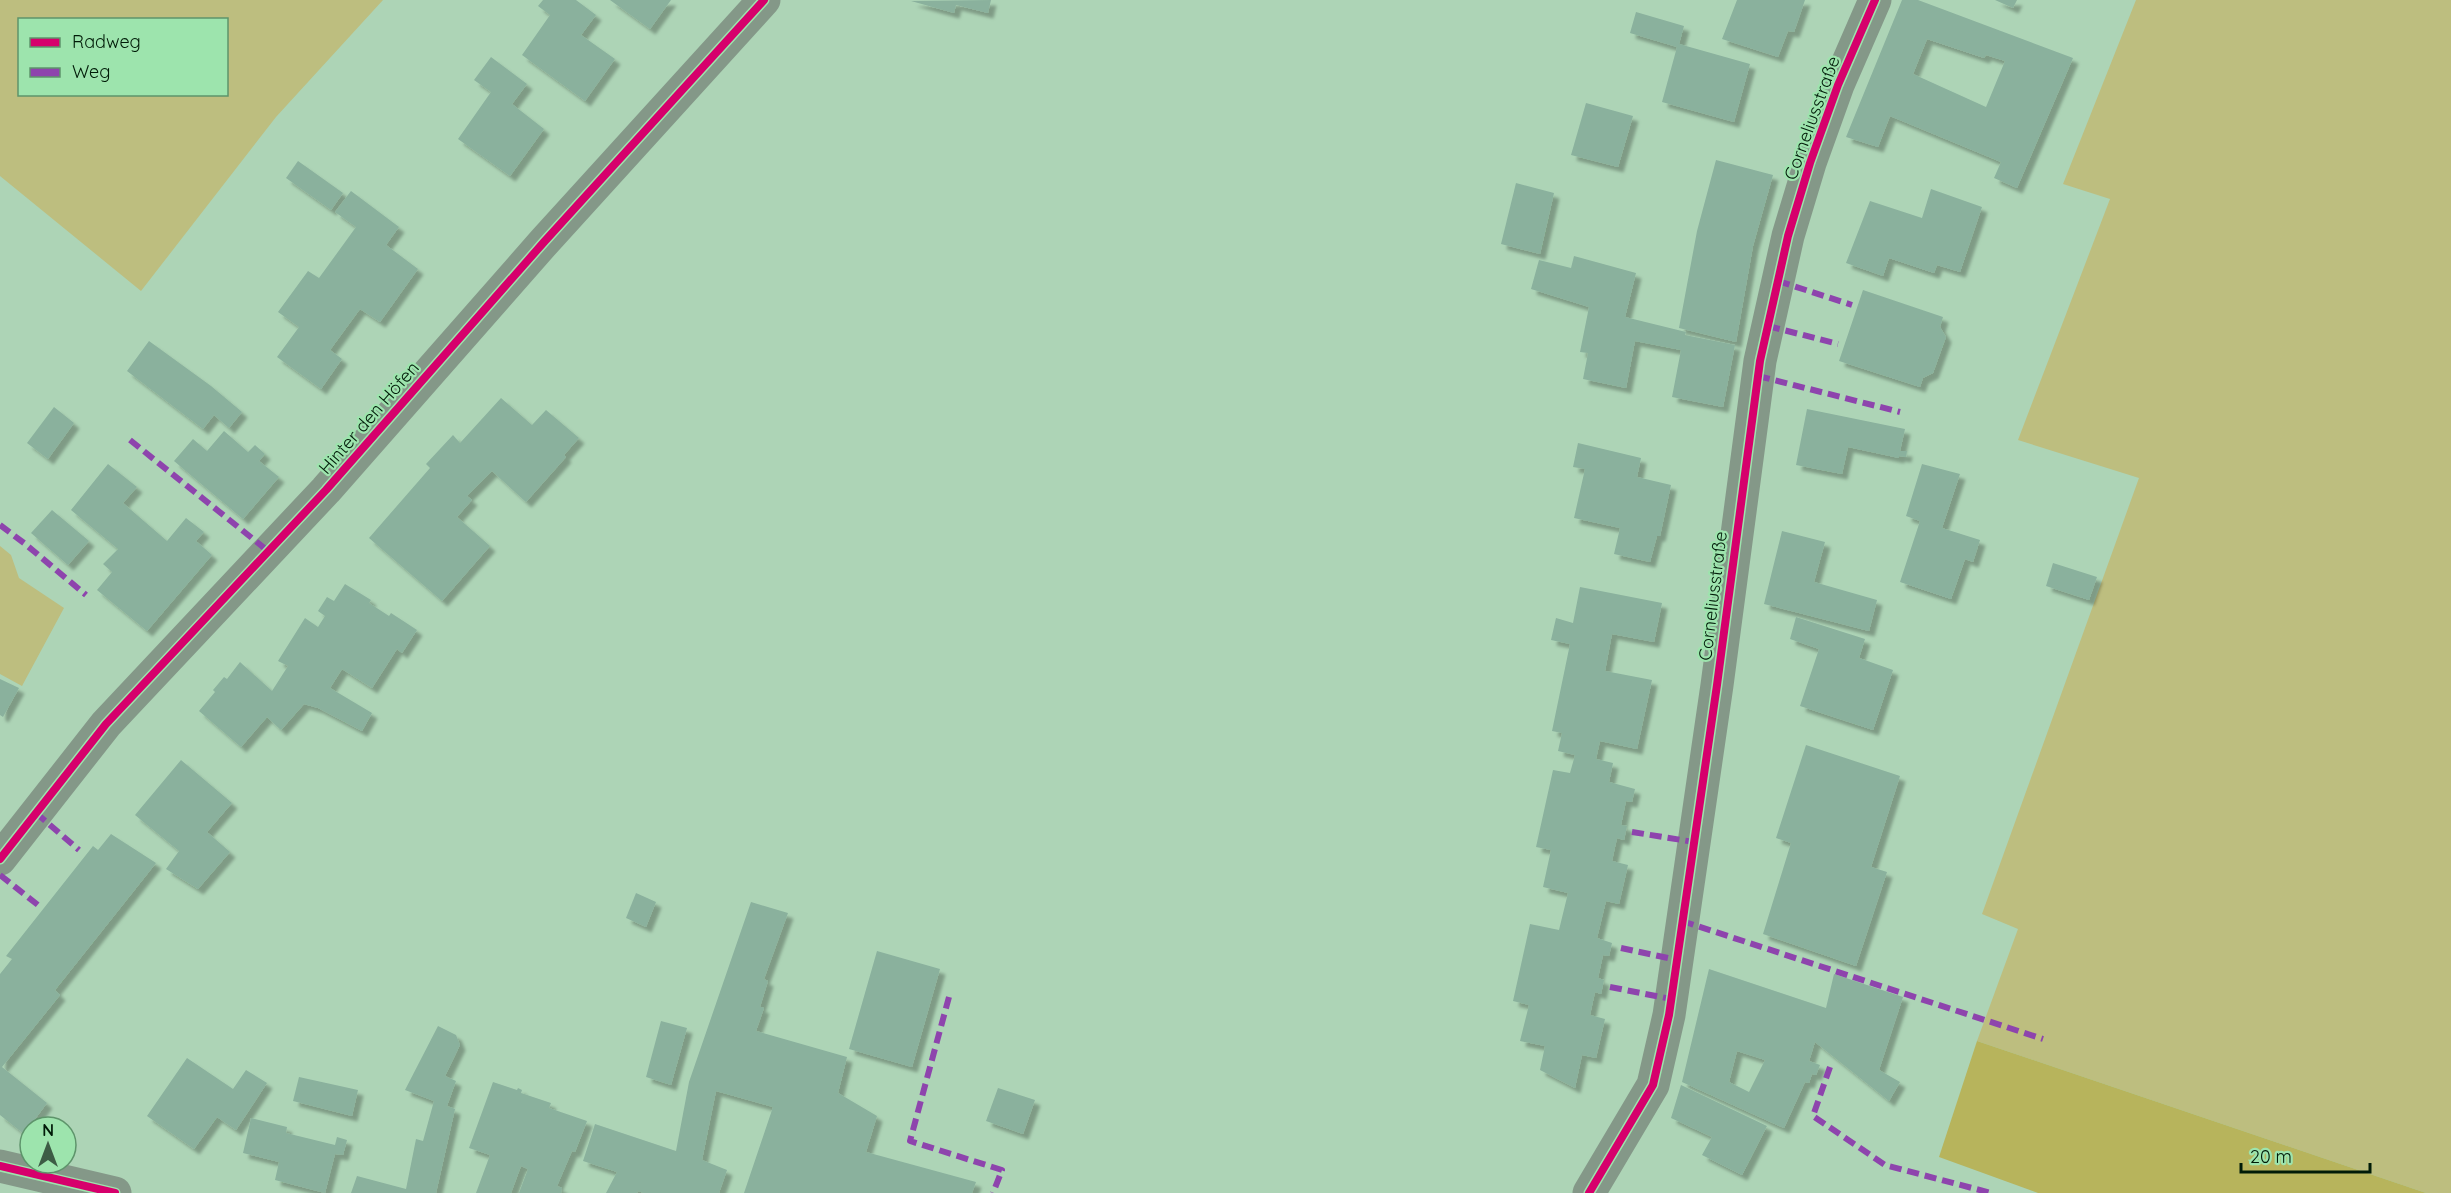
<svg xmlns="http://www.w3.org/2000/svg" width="2451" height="1193" viewBox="0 0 2451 1193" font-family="Quicksand,sans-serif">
<defs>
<filter id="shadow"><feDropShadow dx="5.5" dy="5.5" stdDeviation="1.5" flood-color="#0004"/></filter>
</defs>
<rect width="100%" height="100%" fill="#add4b6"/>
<g fill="#bdbe7f" fill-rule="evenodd">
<path d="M0,0h383l-107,117 -135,174 -141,-115zM20,20h206v74h-206z"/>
<polygon points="2136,0 2451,0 2451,1193 2426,1193 1977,1041 2018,929 1982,914 2139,478 2018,440 2110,199 2063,184"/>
<polygon points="0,546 11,555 19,578 64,608 22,686 0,674"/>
</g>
<polygon fill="#b7b45c" points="1977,1041 2426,1193 2038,1193 1939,1157"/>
<g fill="#8ab19d" fill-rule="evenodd" filter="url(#shadow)">
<polygon points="543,0 576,0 596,15 581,35 615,59 585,101 522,55 550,15 538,6"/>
<polygon points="610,0 671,0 650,29"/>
<polygon points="991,0 988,13 956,5 954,13 911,1"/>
<polygon points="1737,0 1805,0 1794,32 1788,31 1778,57 1722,39"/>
<path d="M1902,0h16l155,58 -56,130 -23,-10 7,-16 -111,-46 -12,31 -32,-10zM1927,39l57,19 2,-3 19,6 -19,46 -73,-33z"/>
<polygon points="1995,0 2017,0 2013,8"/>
<polygon points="1636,12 1684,26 1679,44 1750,64 1734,122 1662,102 1677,47 1630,33"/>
<polygon points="491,57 527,84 512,104 544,129 510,176 458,139 491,92 474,80"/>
<polygon points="1586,103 1633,116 1618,167 1571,155"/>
<polygon points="1716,160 1773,175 1753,246 1736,342 1679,328 1697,231"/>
<polygon points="298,161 343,193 331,210 286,178"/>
<polygon points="1516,183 1554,193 1540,254 1501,244"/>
<polygon points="1931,189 1982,207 1960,272 1937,265 1934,273 1889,258 1883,276 1846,263 1870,201 1922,218"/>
<polygon points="351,191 399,227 386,245 418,269 380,322 360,309 330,350 342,359 321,389 277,357 299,327 278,312 308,271 319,278 356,227 335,212"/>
<polygon points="1574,256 1636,273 1625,317 1686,332 1685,335 1735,345 1723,407 1672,397 1681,350 1635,341 1626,388 1583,379 1588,353 1580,352 1589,307 1531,289 1539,260 1571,268"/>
<polygon points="1863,290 1943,317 1940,327 1946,337 1933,373 1923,378 1920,387 1839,361"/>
<polygon points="149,341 211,386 242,412 229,428 214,415 203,429 127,371"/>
<polygon points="501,398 532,425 546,410 579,438 564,455 566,457 526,502 492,471 467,496 472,500 457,517 490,546 442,601 369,538 430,468 426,464 453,435 460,443"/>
<polygon points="54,407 74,423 48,459 27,443"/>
<polygon points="1807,409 1905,429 1900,451 1907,451 1906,457 1899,456 1899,458 1848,447 1842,474 1796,465"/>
<polygon points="224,431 248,452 255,445 265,454 259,461 279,477 243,519 174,461 193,439 207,451"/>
<polygon points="1578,443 1641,458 1637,477 1671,485 1660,536 1657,536 1650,562 1614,554 1620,528 1574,518 1585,469 1573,467"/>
<polygon points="108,464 137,487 123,503 167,541 186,518 204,532 196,541 212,555 147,631 97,590 112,572 103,564 118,549 71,510"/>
<polygon points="1922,464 1960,474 1942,528 1980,540 1973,562 1965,559 1951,599 1900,582 1920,521 1906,516"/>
<polygon points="52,510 89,541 68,565 31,533"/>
<polygon points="1782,531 1825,542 1814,582 1877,600 1869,631 1764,604"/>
<polygon points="2053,563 2097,577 2089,600 2046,586"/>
<polygon points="345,584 371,600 369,603 389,616 391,613 417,630 402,653 397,649 372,688 342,669 330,688 372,713 362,731 318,708 304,704 281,730 267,717 241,747 199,711 215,692 213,690 224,677 227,679 240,662 272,691 288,666 278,661 305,618 318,627 325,616 318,611 327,597 334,601"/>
<polygon points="1580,587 1662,603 1654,642 1612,634 1605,671 1652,680 1637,749 1600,741 1596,759 1613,763 1609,782 1635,789 1632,802 1626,801 1621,825 1627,826 1624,840 1617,838 1612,861 1628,865 1619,904 1606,901 1597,938 1612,943 1609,956 1603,955 1598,978 1604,980 1601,994 1595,992 1590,1015 1605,1019 1596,1058 1582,1055 1575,1088 1540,1070 1545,1046 1520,1041 1529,1005 1513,1001 1530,924 1559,930 1568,893 1543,887 1551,850 1536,847 1553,770 1570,773 1575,755 1558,751 1562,733 1552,731 1570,644 1551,640 1556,618 1573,623"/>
<polygon points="1796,617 1865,639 1859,658 1893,670 1873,730 1800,706 1819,649 1790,639"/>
<polygon points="0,679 19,688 3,717 0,715"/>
<polygon points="1806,745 1900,776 1871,867 1887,872 1856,966 1763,934 1791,843 1776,838"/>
<polygon points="181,760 232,803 207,832 230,852 198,889 166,869 179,851 135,815"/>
<polygon points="111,834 156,863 55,990 60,995 2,1067 47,1103 24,1134 0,1115 0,974 12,959 6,956 93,846 98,850"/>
<polygon points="636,893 656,902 646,927 626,918"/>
<polygon points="751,902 788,913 764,979 768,981 760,1007 764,1008 756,1031 847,1057 838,1093 877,1116 866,1152 976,1182 972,1193 744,1193 773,1107 716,1091 702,1160 727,1170 719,1193 644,1193 638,1191 637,1193 606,1193 617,1172 583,1161 595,1124 676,1151 689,1082"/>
<polygon points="877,951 940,969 912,1067 849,1049"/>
<path d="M1709,969l117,39 8,-34 69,23 -24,73 21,12 -11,19 -74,-59 -6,19 11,4 -4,10 -4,-1 -3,9 -4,-1 -21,46 -102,-46zM1737,1051l28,9 -16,32 -20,-10z"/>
<polygon points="661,1021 687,1028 671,1085 646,1077"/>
<polygon points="438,1026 456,1035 460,1045 445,1076 456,1081 447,1106 455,1109 436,1193 351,1193 357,1176 406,1189 416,1139 423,1141 434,1101 405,1090"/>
<polygon points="187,1058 233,1089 246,1070 267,1083 236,1130 217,1117 194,1149 147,1116"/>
<polygon points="299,1077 358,1090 352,1116 293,1101"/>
<polygon points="493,1082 517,1090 518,1088 522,1090 521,1093 551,1103 549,1108 587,1121 575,1152 572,1151 557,1186 562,1188 561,1193 519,1193 528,1169 521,1166 511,1193 476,1193 490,1155 469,1148"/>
<polygon points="1681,1085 1767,1126 1742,1175 1702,1155 1712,1137 1671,1118"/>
<polygon points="998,1088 1035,1100 1023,1134 986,1121"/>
<polygon points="251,1118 287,1127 286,1133 335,1145 337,1137 347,1140 343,1155 335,1154 325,1193 275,1180 279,1162 243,1153"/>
</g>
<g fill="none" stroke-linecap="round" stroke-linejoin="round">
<g stroke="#849888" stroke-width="33">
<polyline points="0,859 106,724 326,490 544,242 764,0"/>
<polyline points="0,1166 115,1193"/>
<polyline points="1589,1193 1653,1085 1669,1015 1717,685 1760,361 1788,236 1810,163 1838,85 1875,0"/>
</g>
<g stroke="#8e44ad" stroke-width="6" stroke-dasharray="12 6" stroke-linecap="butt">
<polyline points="1778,281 1852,305"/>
<polyline points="1768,326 1838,344"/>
<polyline points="1758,376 1900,412"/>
<polyline points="130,440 268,551"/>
<polyline points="0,525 24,543 86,595"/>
<polyline points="36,813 79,850"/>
<polyline points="1632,832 1694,842"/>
<polyline points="0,875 38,905"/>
<polyline points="1682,921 2043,1039"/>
<polyline points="1621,948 1677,960"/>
<polyline points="1610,987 1671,999"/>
<polyline points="949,997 910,1141 1002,1170 993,1193"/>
<polyline points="1830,1067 1813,1116 1885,1165 1991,1193"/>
</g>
<defs>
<g id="cycleway">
<polyline points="0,859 106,724 326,490 544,242 764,0"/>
<polyline points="0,1166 115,1193"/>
<polyline points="1589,1193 1653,1085 1669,1015 1717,685 1760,361 1788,236 1810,163 1838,85 1875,0"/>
</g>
</defs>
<use href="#cycleway" stroke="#9de4ad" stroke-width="11"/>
<use href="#cycleway" stroke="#d6006c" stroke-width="8"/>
</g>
<g text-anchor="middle" stroke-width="4.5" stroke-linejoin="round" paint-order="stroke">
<g font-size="18" fill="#001b08" stroke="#9de4ad">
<text transform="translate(1812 118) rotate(-70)" y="6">Corneliusstraße</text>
<text transform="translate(369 418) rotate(-49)" y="6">Hinter den Höfen</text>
<text transform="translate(1713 596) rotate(-83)" y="6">Corneliusstraße</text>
</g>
</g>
<rect x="18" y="18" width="210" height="78" fill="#9de4ad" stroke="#5e946b" stroke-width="1.5"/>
<rect x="30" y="38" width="30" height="9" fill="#d6006c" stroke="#5e946b" stroke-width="1.5"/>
<text x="72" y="48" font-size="18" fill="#001b08">Radweg</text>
<rect x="30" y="68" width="30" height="9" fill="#8e44ad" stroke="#5e946b" stroke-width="1.5"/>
<text x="72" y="78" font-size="18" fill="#001b08">Weg</text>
<g transform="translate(48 1145)"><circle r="28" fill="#9de4ad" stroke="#5e946b" stroke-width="1.5"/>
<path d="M0-4.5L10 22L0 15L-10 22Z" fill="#3d5c45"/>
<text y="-9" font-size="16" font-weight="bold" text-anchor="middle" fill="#001b08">N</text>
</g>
<path d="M2241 1163v9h129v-9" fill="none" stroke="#001b08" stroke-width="3"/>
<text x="2250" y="1163" font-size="18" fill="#001b08" stroke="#9de4ad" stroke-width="4.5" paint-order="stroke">20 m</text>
</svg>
